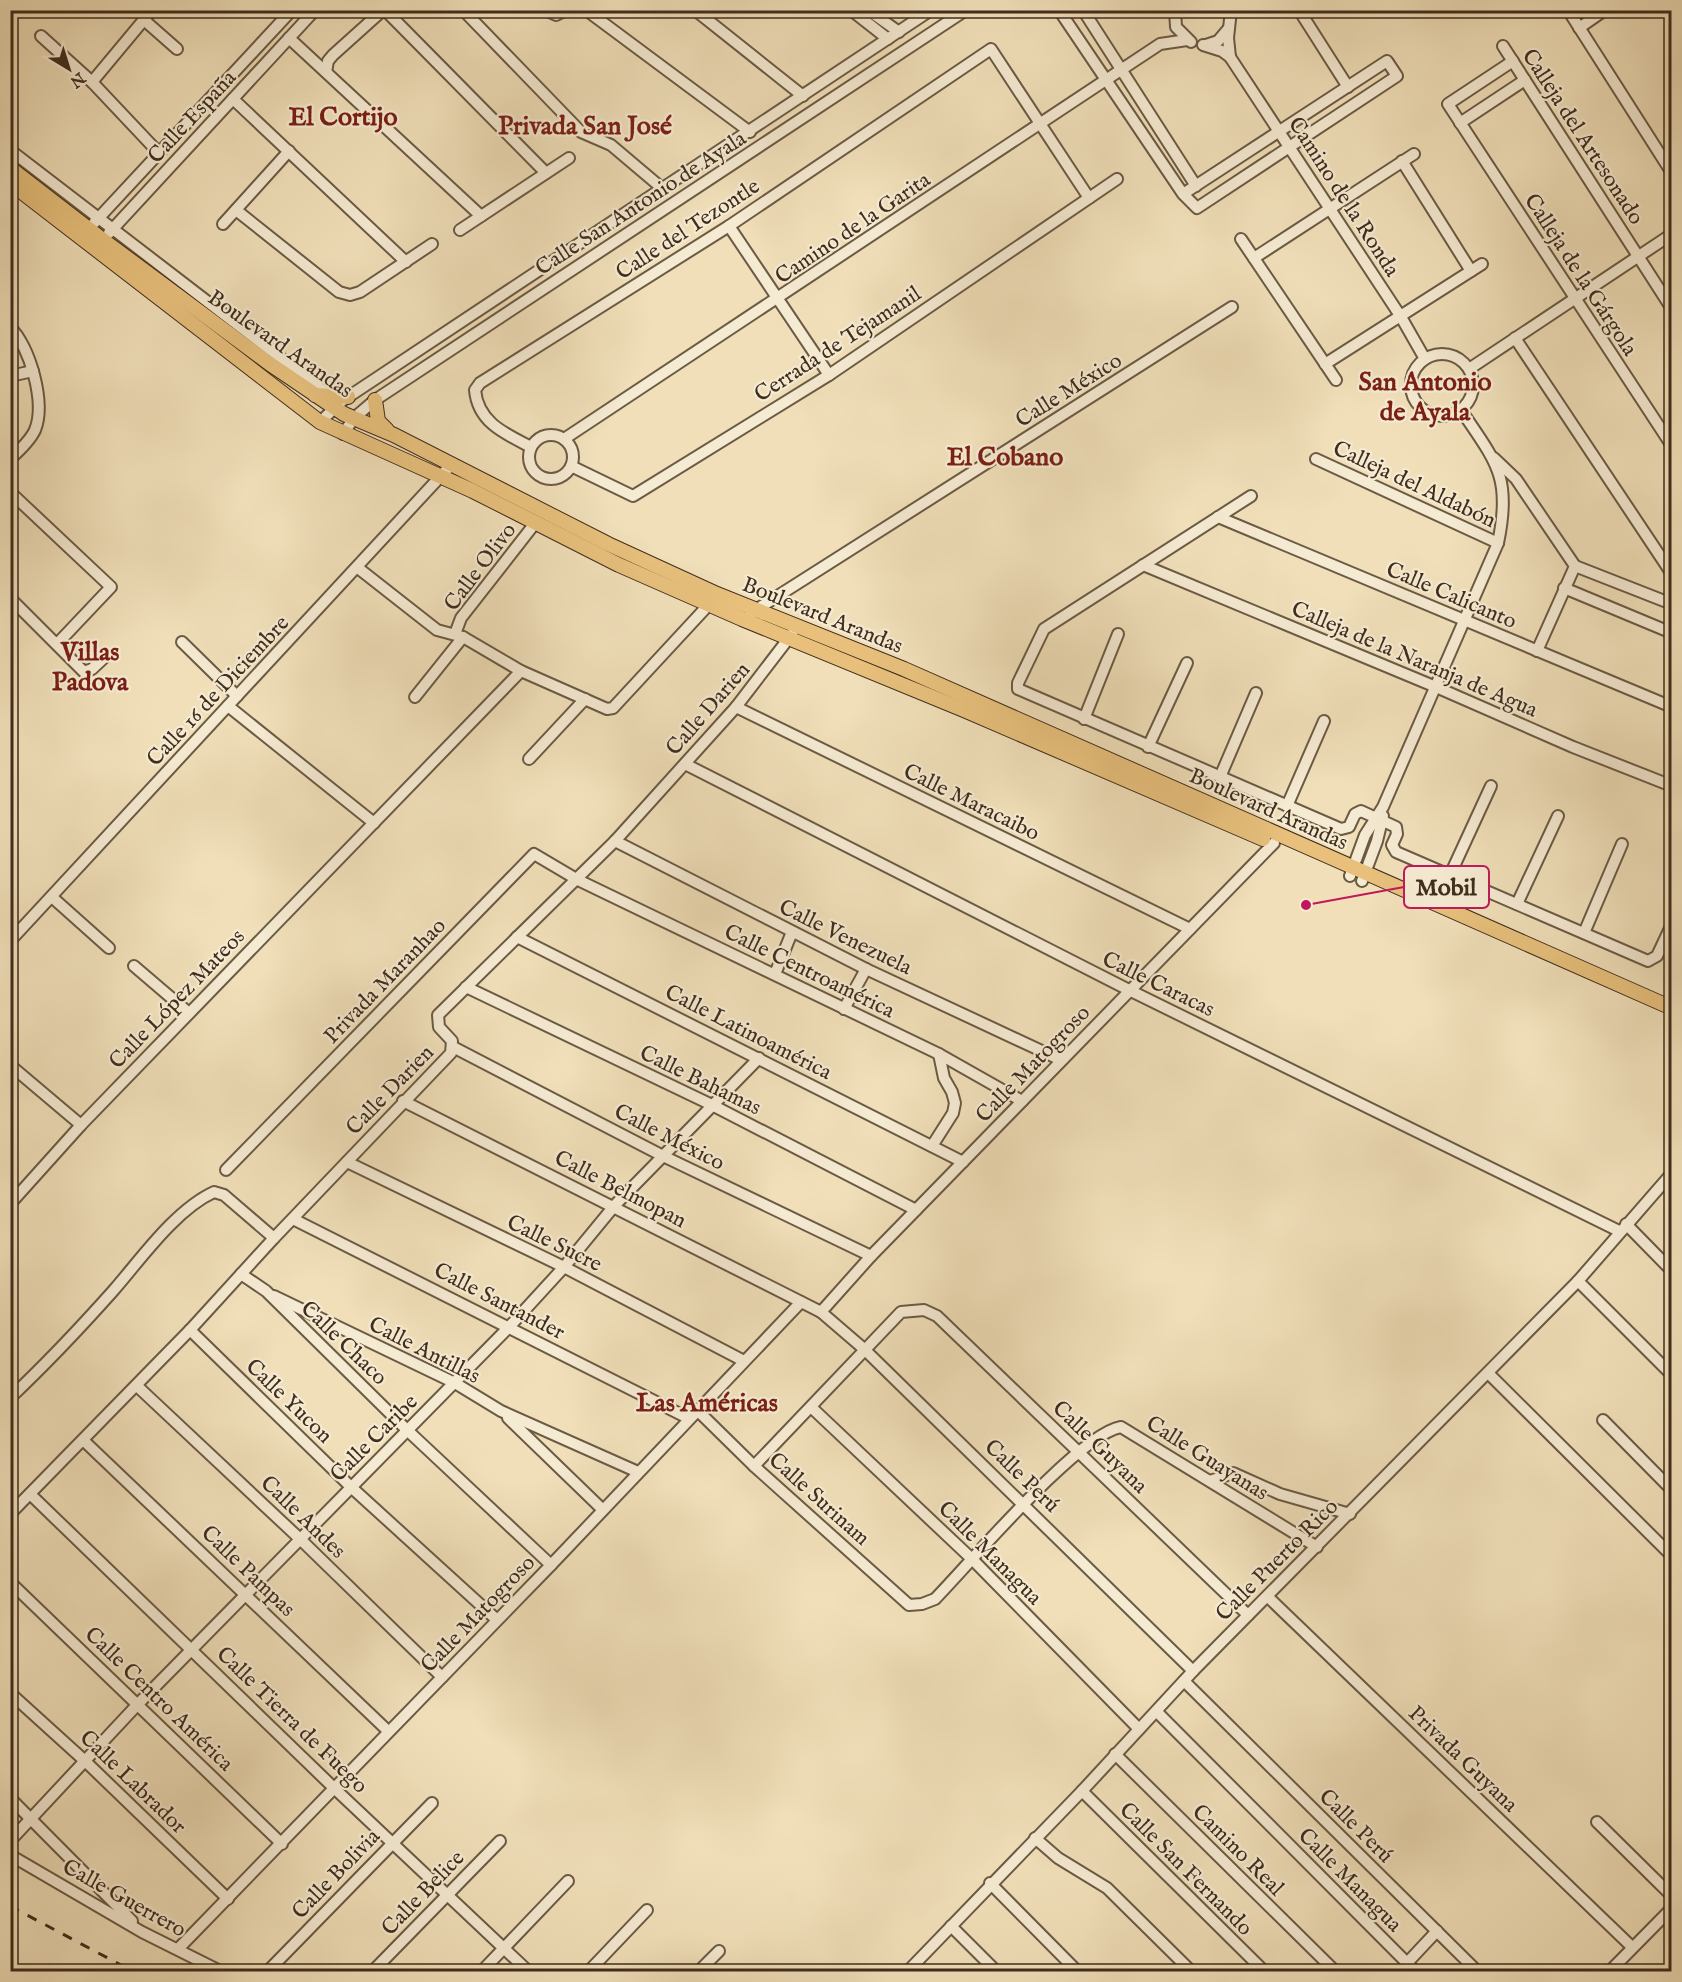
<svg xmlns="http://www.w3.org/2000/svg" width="1682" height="1982" viewBox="0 0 1682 1982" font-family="'IM FELL English',serif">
<rect width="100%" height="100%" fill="#f0dfb9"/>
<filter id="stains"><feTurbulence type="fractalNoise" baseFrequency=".00333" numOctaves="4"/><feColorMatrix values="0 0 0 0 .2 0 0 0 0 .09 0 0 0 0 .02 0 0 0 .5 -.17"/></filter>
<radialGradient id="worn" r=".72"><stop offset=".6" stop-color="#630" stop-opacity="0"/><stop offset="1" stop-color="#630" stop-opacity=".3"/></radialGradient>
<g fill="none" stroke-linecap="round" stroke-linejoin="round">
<defs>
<g id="minor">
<polyline points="385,10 546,173"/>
<polyline points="463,10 581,132 611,145 663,189"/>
<polyline points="545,10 556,15 566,10"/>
<polyline points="586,10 750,132"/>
<polyline points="695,10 803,96"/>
<polyline points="851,10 888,39"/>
<polyline points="868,10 899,32"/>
<polyline points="1059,10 1183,194 1197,208 1397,76 1387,61 1183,194"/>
<polyline points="1083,10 1196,186"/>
<polyline points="1175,10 1176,27 1191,42"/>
<polyline points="1299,10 1348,87"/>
<polyline points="1568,10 1672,173"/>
<polyline points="1669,10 1672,15"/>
<polyline points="144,20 177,49"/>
<polyline points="1579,28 1605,10"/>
<polyline points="41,36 92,82 158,152"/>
<polyline points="289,38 481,216"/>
<polyline points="1203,45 1222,51 1230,57 1401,317 1425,359"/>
<polyline points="1206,45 1218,41 1229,28"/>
<polyline points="1503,46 1672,309"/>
<polyline points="1230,57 1228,38 1231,10"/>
<polyline points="1513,61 1448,104 1672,446"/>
<polyline points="326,72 328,61 333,55 383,10"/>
<polyline points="92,82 152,10"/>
<polyline points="233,99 406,262"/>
<polyline points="1460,123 1525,80"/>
<polyline points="10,150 329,395"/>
<polyline points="1402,161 1471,271"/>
<polyline points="236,210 339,292 350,295 360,292 432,244"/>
<polyline points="94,223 292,10"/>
<polyline points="223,224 289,151"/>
<polyline points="729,226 829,375"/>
<polyline points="460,230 569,158"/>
<polyline points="109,233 315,10"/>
<polyline points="1241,239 1336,380"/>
<polyline points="1254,258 1414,154"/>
<path d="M10,327c20,19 36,76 25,103 -5,11 -16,21 -25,29"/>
<polyline points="1515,338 1672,574"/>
<circle cx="1442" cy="385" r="31"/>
<polyline points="1325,364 1482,264"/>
<polyline points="1469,369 1672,234"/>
<polyline points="10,376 33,371"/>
<polyline points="320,422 342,401 931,10"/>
<polyline points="343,434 354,418 375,400 966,10"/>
<circle cx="551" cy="457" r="22"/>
<polyline points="564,439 1160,44 1187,40"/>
<path d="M531,447c-25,-13 -53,-24 -56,-57l5,-7 249,-157 262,-177 98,149"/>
<polyline points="1494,458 1516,479 1575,566"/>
<polyline points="1316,459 1498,543"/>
<polyline points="571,466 633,496 829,375 1117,179"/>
<polyline points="10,492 111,587 57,644"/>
<polyline points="1251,496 1044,629 1018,683 1018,689 1341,829 1349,827 1355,814 1361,811 1396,827 1397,834 1392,845 1396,852 1648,961 1657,956 1672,924"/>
<polyline points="1218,517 1672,707"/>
<polyline points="1143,565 1436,687 1573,747 1672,786"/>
<polyline points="1575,566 1672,604"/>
<polyline points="358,568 437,630 463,637 521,671 607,709 613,708 714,599"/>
<polyline points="1564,588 1672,633"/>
<polyline points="10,598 84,672 92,669 107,655"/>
<polyline points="751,613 1232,307"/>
<polyline points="455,634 461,618 536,522"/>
<polyline points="182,642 237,696"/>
<polyline points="1537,651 1575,566"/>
<polyline points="415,697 463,637"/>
<polyline points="10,703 10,707"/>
<polyline points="228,706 374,823"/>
<polyline points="736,707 1190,929"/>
<polyline points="1084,719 1118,634"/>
<polyline points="1148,747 1187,663"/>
<polyline points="529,759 585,699"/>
<polyline points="685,764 1129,990 1619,1231"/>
<polyline points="1220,777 1256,693"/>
<polyline points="1287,806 1324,721"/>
<polyline points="615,841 866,969 1061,1060"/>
<polyline points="1450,875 1491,786"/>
<path d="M1350,876l15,-41 18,-28 115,-264c14,-66 -2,-81 -37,-133"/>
<polyline points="1362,881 1377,841 1383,816"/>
<polyline points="53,898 109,948"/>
<polyline points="1517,904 1558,816"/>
<polyline points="1584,933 1622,844"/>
<polyline points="517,937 963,1162"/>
<polyline points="10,941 451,465"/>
<polyline points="134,966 189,1013"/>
<polyline points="775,974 792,932"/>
<polyline points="466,987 712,1105 916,1210"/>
<polyline points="844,1009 866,969"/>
<polyline points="453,1047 663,1156 871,1256"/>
<polyline points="10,1065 81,1125"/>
<polyline points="403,1101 821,1312 864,1349 1193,1671"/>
<polyline points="932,1146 953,1113 955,1103 952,1092 944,1078 939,1054"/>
<polyline points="347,1162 564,1267 744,1361"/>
<polyline points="226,1170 534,854 578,880 939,1054 1022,1101"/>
<polyline points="10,1204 81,1125 521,671"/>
<polyline points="293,1219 688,1418"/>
<polyline points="1626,1224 1672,1271"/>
<polyline points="241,1274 266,1291 407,1430 551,1565"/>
<polyline points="1578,1281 1672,1375"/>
<polyline points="274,1296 455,1383 501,1411 638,1472"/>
<polyline points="821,1312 871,1256 1274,843"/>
<polyline points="190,1330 351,1487 496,1619"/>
<polyline points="1488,1373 1672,1556"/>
<polyline points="137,1386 299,1538 442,1677"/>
<path d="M10,1398c36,-34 70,-70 103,-107 28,-32 62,-81 101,-99l10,3 50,43"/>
<polyline points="811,1407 973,1560 1139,1729"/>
<path d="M697,1410l57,56 155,139 13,-1 13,-5c35,-36 144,-165 186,-172l196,120"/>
<polyline points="508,1418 602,1509"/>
<polyline points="1603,1420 1672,1490"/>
<polyline points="83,1440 388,1731"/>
<polyline points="754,1466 901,1312 924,1310 937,1316 1248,1615"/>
<polyline points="1210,1481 1233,1473 1280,1494 1350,1514"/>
<polyline points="30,1494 334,1788 529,1972"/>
<polyline points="10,1514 190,1330 274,1238 451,1053 452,1041 439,1027 438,1015 615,841 736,707 792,634"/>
<polyline points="10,1582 282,1844"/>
<polyline points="1268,1597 1632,1947"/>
<polyline points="1184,1681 1478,1972"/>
<polyline points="10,1693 85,1761 228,1899"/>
<polyline points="1157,1712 1416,1972"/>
<polyline points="1115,1754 1336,1972"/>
<polyline points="1082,1791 1265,1972"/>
<polyline points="10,1798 132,1921"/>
<polyline points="1597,1822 1672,1896"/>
<polyline points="1035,1838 1058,1858 1107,1888 1192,1972"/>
<polyline points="10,1841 138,1704 510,1326 564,1267 615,1205 759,1058"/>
<polyline points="10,1855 142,1932 222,1972"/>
<polyline points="990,1883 1078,1972"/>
<polyline points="951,1926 997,1972"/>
<polyline points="178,1949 551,1565 801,1302"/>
<polyline points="1407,1963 1437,1931"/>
<polyline points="267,1972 432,1803"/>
<polyline points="372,1972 500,1841"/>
<polyline points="481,1972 568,1881"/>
<polyline points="588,1972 647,1910"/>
<polyline points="698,1972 719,1951"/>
<polyline points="907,1972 1082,1791 1193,1671 1578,1281 1672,1173"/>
<polyline points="1609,1972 1672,1908"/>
</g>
<g id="major">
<polyline points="10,168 103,240 270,364 344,414 394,435 608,544 717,594 904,669 1672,1008"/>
<polyline points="10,183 320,422 473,491 619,565 742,619 964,710 1263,839"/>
<polyline points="315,395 348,397"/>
<polyline points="375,400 378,421 387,430"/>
</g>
</defs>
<use href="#minor" stroke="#6b5a44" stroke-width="14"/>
<use href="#major" stroke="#3f2d1d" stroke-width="16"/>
<use href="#minor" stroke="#f5ead2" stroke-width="10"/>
<use href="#major" stroke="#e8c07c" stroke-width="14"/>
<polyline stroke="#3f2d1d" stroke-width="3" stroke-dasharray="10 10" stroke-linecap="butt" points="10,1906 134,1972"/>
</g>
<g text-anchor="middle" stroke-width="4.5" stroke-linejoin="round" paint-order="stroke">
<g font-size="22" fill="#3f2d1d" stroke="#f5ead2">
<text transform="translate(191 116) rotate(-47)" y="8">Calle España</text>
<text transform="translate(1584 136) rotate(57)" y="8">Calleja del Artesonado</text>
<text transform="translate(1345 196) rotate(57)" y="8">Camino de la Ronda</text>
<text transform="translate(640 202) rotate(-33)" y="8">Calle San Antonio de Ayala</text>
<text transform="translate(852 227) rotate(-34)" y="8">Camino de la Garita</text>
<text transform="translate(687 228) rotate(-33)" y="8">Calle del Tezontle</text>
<text transform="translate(1582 274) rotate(57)" y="8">Calleja de la Gárgola</text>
<text transform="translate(281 343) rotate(35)" y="8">Boulevard Arandas</text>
<text transform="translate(837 343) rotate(-33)" y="8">Cerrada de Tejamanil</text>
<text transform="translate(1068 389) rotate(-32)" y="8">Calle México</text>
<text transform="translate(1415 483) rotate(25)" y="8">Calleja del Aldabón</text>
<text transform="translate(479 566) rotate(-53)" y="8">Calle Olivo</text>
<text transform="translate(1452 594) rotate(23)" y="8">Calle Calicanto</text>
<text transform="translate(823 614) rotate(22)" y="8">Boulevard Arandas</text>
<text transform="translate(1415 658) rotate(23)" y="8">Calleja de la Naranja de Agua</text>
<text transform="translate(217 690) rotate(-47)" y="8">Calle 16 de Diciembre</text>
<text transform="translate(707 708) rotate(-49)" y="8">Calle Darien</text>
<text transform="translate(972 801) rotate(26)" y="8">Calle Maracaibo</text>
<text transform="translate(1269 808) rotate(24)" y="8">Boulevard Arandas</text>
<text transform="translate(846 936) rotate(26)" y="8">Calle Venezuela</text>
<text transform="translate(810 970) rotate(26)" y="8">Calle Centroamérica</text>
<text transform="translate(384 980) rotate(-46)" y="8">Privada Maranhao</text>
<text transform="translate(1159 983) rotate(26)" y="8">Calle Caracas</text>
<text transform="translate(176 998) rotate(-46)" y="8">Calle López Mateos</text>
<text transform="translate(749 1031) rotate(27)" y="8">Calle Latinoamérica</text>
<text transform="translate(1032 1063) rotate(-46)" y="8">Calle Matogroso</text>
<text transform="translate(701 1079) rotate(26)" y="8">Calle Bahamas</text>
<text transform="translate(389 1089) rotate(-46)" y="8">Calle Darien</text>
<text transform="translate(670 1136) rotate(27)" y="8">Calle México</text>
<text transform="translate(621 1188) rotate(27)" y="8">Calle Belmopan</text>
<text transform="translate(555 1242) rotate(26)" y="8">Calle Sucre</text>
<text transform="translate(500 1300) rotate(27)" y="8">Calle Santander</text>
<text transform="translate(345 1342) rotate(44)" y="8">Calle Chaco</text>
<text transform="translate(425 1349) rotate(27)" y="8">Calle Antillas</text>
<text transform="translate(290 1400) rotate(44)" y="8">Calle Yucon</text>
<text transform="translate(373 1437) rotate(-45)" y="8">Calle Caribe</text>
<text transform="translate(1101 1446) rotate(44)" y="8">Calle Guyana</text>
<text transform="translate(1208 1457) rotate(32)" y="8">Calle Guayanas</text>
<text transform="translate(1023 1475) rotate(44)" y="8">Calle Perú</text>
<text transform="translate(820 1498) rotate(42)" y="8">Calle Surinam</text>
<text transform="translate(304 1516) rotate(44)" y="8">Calle Andes</text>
<text transform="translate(991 1552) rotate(45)" y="8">Calle Managua</text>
<text transform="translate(1276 1559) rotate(-45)" y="8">Calle Puerto Rico</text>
<text transform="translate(249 1570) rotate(44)" y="8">Calle Pampas</text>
<text transform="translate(477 1613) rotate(-46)" y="8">Calle Matogroso</text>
<text transform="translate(160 1698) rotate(44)" y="8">Calle Centro América</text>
<text transform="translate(293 1719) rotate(44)" y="8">Calle Tierra de Fuego</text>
<text transform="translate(1464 1758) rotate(44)" y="8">Privada Guyana</text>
<text transform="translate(134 1781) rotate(44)" y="8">Calle Labrador</text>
<text transform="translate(1357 1825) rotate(45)" y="8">Calle Perú</text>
<text transform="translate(1239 1849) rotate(45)" y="8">Camino Real</text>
<text transform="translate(1187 1868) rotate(45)" y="8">Calle San Fernando</text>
<text transform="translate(335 1873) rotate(-46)" y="8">Calle Bolivia</text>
<text transform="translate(1351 1879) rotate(45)" y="8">Calle Managua</text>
<text transform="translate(422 1892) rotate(-46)" y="8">Calle Belice</text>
<text transform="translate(125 1897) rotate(29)" y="8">Calle Guerrero</text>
</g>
<g font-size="26" font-weight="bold" fill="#7a1f14" stroke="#f5ead2">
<text x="343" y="125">El Cortijo</text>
<text x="585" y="134">Privada San José</text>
<text x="1425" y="390">San Antonio<tspan x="1425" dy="30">de Ayala</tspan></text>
<text x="1005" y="465">El Cobano</text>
<text x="90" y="660">Villas<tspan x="90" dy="30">Padova</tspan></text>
<text x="707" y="1411">Las Américas</text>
</g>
</g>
<path fill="none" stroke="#c2185b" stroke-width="2" d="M1306 905L1404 887"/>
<circle fill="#c2185b" stroke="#f5ead2" stroke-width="2" cx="1306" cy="905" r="6"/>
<rect fill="#f5ead2" stroke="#c2185b" stroke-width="2" x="1404" y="866" width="85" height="42" rx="6"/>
<g font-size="24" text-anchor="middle" font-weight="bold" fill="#3f2d1d">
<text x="1446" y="895">Mobil</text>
</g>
<rect width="1682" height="1982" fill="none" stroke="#f0dfb9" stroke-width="36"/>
<rect x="12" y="12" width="1658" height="1958" fill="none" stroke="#3f2d1d" stroke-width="3"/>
<rect x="18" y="18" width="1646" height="1946" fill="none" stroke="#3f2d1d" stroke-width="1.5"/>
<g transform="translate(69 69) rotate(142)" stroke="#f5ead2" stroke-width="4.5" paint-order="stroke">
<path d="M0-4.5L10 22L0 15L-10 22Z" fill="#3f2d1d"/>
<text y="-9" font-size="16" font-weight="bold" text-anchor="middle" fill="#3f2d1d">N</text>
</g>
<rect width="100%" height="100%" filter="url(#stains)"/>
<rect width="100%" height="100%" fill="url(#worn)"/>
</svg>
